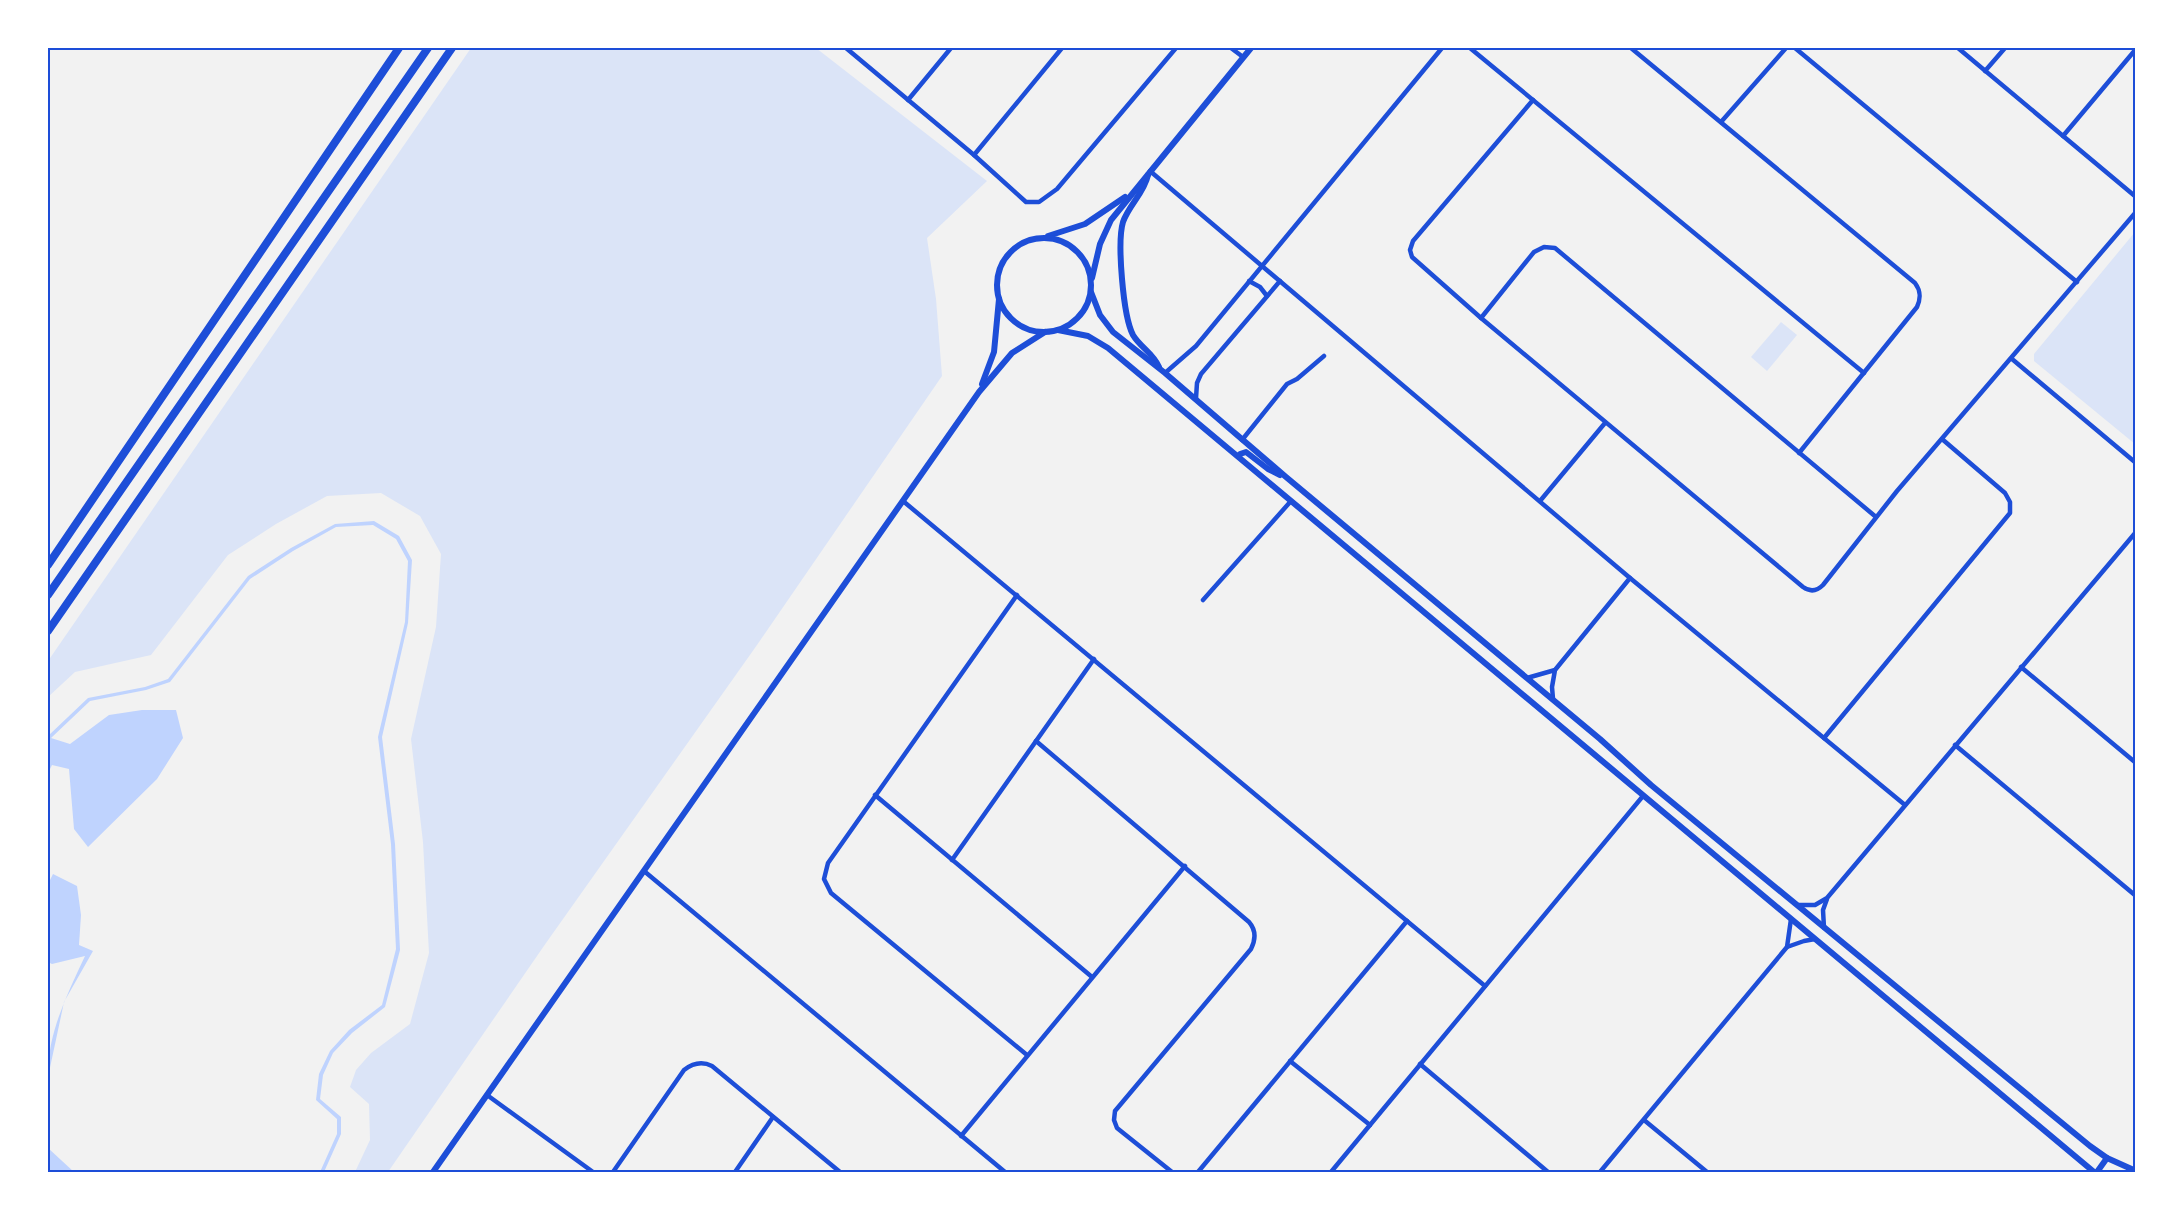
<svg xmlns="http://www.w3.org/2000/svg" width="2183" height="1220" viewBox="0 0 2183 1220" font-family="'Noto Sans',sans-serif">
<rect width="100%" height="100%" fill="#f2f2f2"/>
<g fill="#dbe4f7">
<polygon points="471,48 816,48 987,181 927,238 936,299 942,376 757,645 546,943 388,1172 355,1172 370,1140 369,1104 350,1087 356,1070 371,1053 410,1024 429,953 423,842 411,739 436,627 441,554 420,516 381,493 327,496 276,524 228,555 151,655 75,672 48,697 48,661"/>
<polygon points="2135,232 2135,444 2034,361 2034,354"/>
<polygon points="1781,322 1797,335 1767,371 1751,357"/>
</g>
<g fill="#bfd3fe">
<polygon points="374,521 399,536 412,560 408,623 382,737 395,844 400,950 385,1007 352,1033 333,1053 323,1075 320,1099 341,1117 341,1134 324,1172 320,1172 337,1134 337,1119 316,1100 319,1074 330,1051 349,1030 382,1005 396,949 391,844 378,737 405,622 408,561 396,539 373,525 336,527 293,551 250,579 170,682 146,690 90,701 51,738 70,744 109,715 142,710 176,710 183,738 157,779 88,847 74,829 69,769 52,765 48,773 48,736 88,698 145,687 168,679 248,576 291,548 335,524"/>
<path d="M53,874l24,12 4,29 -2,30 14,6 -29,51 -16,75c-1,-43 19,-82 37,-121l-33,8 -4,-2v-78z"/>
<polygon points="48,1148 74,1172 48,1172"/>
</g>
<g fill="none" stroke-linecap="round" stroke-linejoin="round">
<g stroke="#1d4ed8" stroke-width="4.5">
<polyline points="846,48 974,155 1026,202 1039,202 1057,189 1176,48"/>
<polyline points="1231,48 1243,57"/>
<polyline points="1470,48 1864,373"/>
<path d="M1631,48l284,235c6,8 6,15 2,24l-118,146"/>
<polyline points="1795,48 2077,282"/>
<polyline points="1958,48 2136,197"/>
<polyline points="1985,71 2005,48"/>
<polyline points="908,100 951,48"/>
<path d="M1533,100l-120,141 -3,9 2,7 69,61 322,269c7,5 14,4 20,-2l74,-94 239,-279"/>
<polyline points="1721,122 1786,48"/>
<polyline points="2063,136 2136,49"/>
<polyline points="974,155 1062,48"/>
<polyline points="1150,171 1630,578 1905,805"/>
<polyline points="1249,281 1260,287 1267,296"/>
<polyline points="1481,318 1534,252 1544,247 1555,248 1876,517"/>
<polyline points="2012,359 2136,463"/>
<polyline points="1165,373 1196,346 1442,48"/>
<polyline points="1196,398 1197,383 1201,374 1280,281"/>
<polyline points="1242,440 1287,384 1297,379 1324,356"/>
<polyline points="903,501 1485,986"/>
<polyline points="1540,501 1605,423"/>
<polyline points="1017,595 828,863 824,879 831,893 1027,1055"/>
<polyline points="1203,600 1291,501"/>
<polyline points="2021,667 2136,763"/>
<polyline points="1527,678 1555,670"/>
<polyline points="1553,699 1552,687 1555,670 1630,578"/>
<polyline points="1824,738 2010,513 2010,502 2005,493 1942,439"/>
<path d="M1036,741l213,181c7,8 7,17 2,27l-136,162 -1,9 3,8 55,44"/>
<polyline points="1955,745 2136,896"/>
<polyline points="875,795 1092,977"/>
<polyline points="952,860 1094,659"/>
<polyline points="644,871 1005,1172"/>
<polyline points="1799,905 1815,905 1827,898 2136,532"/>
<polyline points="1824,928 1823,910 1827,899"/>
<polyline points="1787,947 1804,941 1815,939"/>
<polyline points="1290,1061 1370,1125"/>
<polyline points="1420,1064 1548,1172"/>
<polyline points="487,1095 593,1172"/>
<polyline points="1644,1120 1707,1172"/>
<polyline points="961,1136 1185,866"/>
<path d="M613,1172l71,-102c9,-7 18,-9 28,-4l128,106"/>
<polyline points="735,1172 773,1117"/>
<polyline points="1198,1172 1407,921"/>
<polyline points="1331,1172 1643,796"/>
<polyline points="1600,1172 1787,947 1791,919"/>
</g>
<g stroke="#1d4ed8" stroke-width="6">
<path d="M1148,175c-4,18 -19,30 -25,47 -6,20 0,94 10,113 7,12 20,18 26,32"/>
<polyline points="1048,236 1085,224 1125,197"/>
<circle cx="1044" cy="285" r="47"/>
<polyline points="1092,278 1100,244 1111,220 1251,48"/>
<polyline points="1091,292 1100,315 1113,332 1165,373 1286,477 1600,739 1651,785 2090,1146 2107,1158 2136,1171"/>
<polyline points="1058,330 1088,336 1108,348 2094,1172"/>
<polyline points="982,384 994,352 999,299"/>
<polyline points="1239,457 1240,454 1246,452 1268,469 1280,475"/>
<polyline points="433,1172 979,392 1012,353 1045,332"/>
<polyline points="2097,1172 2107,1158"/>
</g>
<g stroke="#1d4ed8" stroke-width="8">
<polyline points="48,565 399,48"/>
<polyline points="48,595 428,48"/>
<polyline points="48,631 452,48"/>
</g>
</g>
<rect width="2183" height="1220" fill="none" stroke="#ffffff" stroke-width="98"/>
<rect x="49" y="49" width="2085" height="1122" fill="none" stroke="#1d4ed8" stroke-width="2"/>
</svg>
